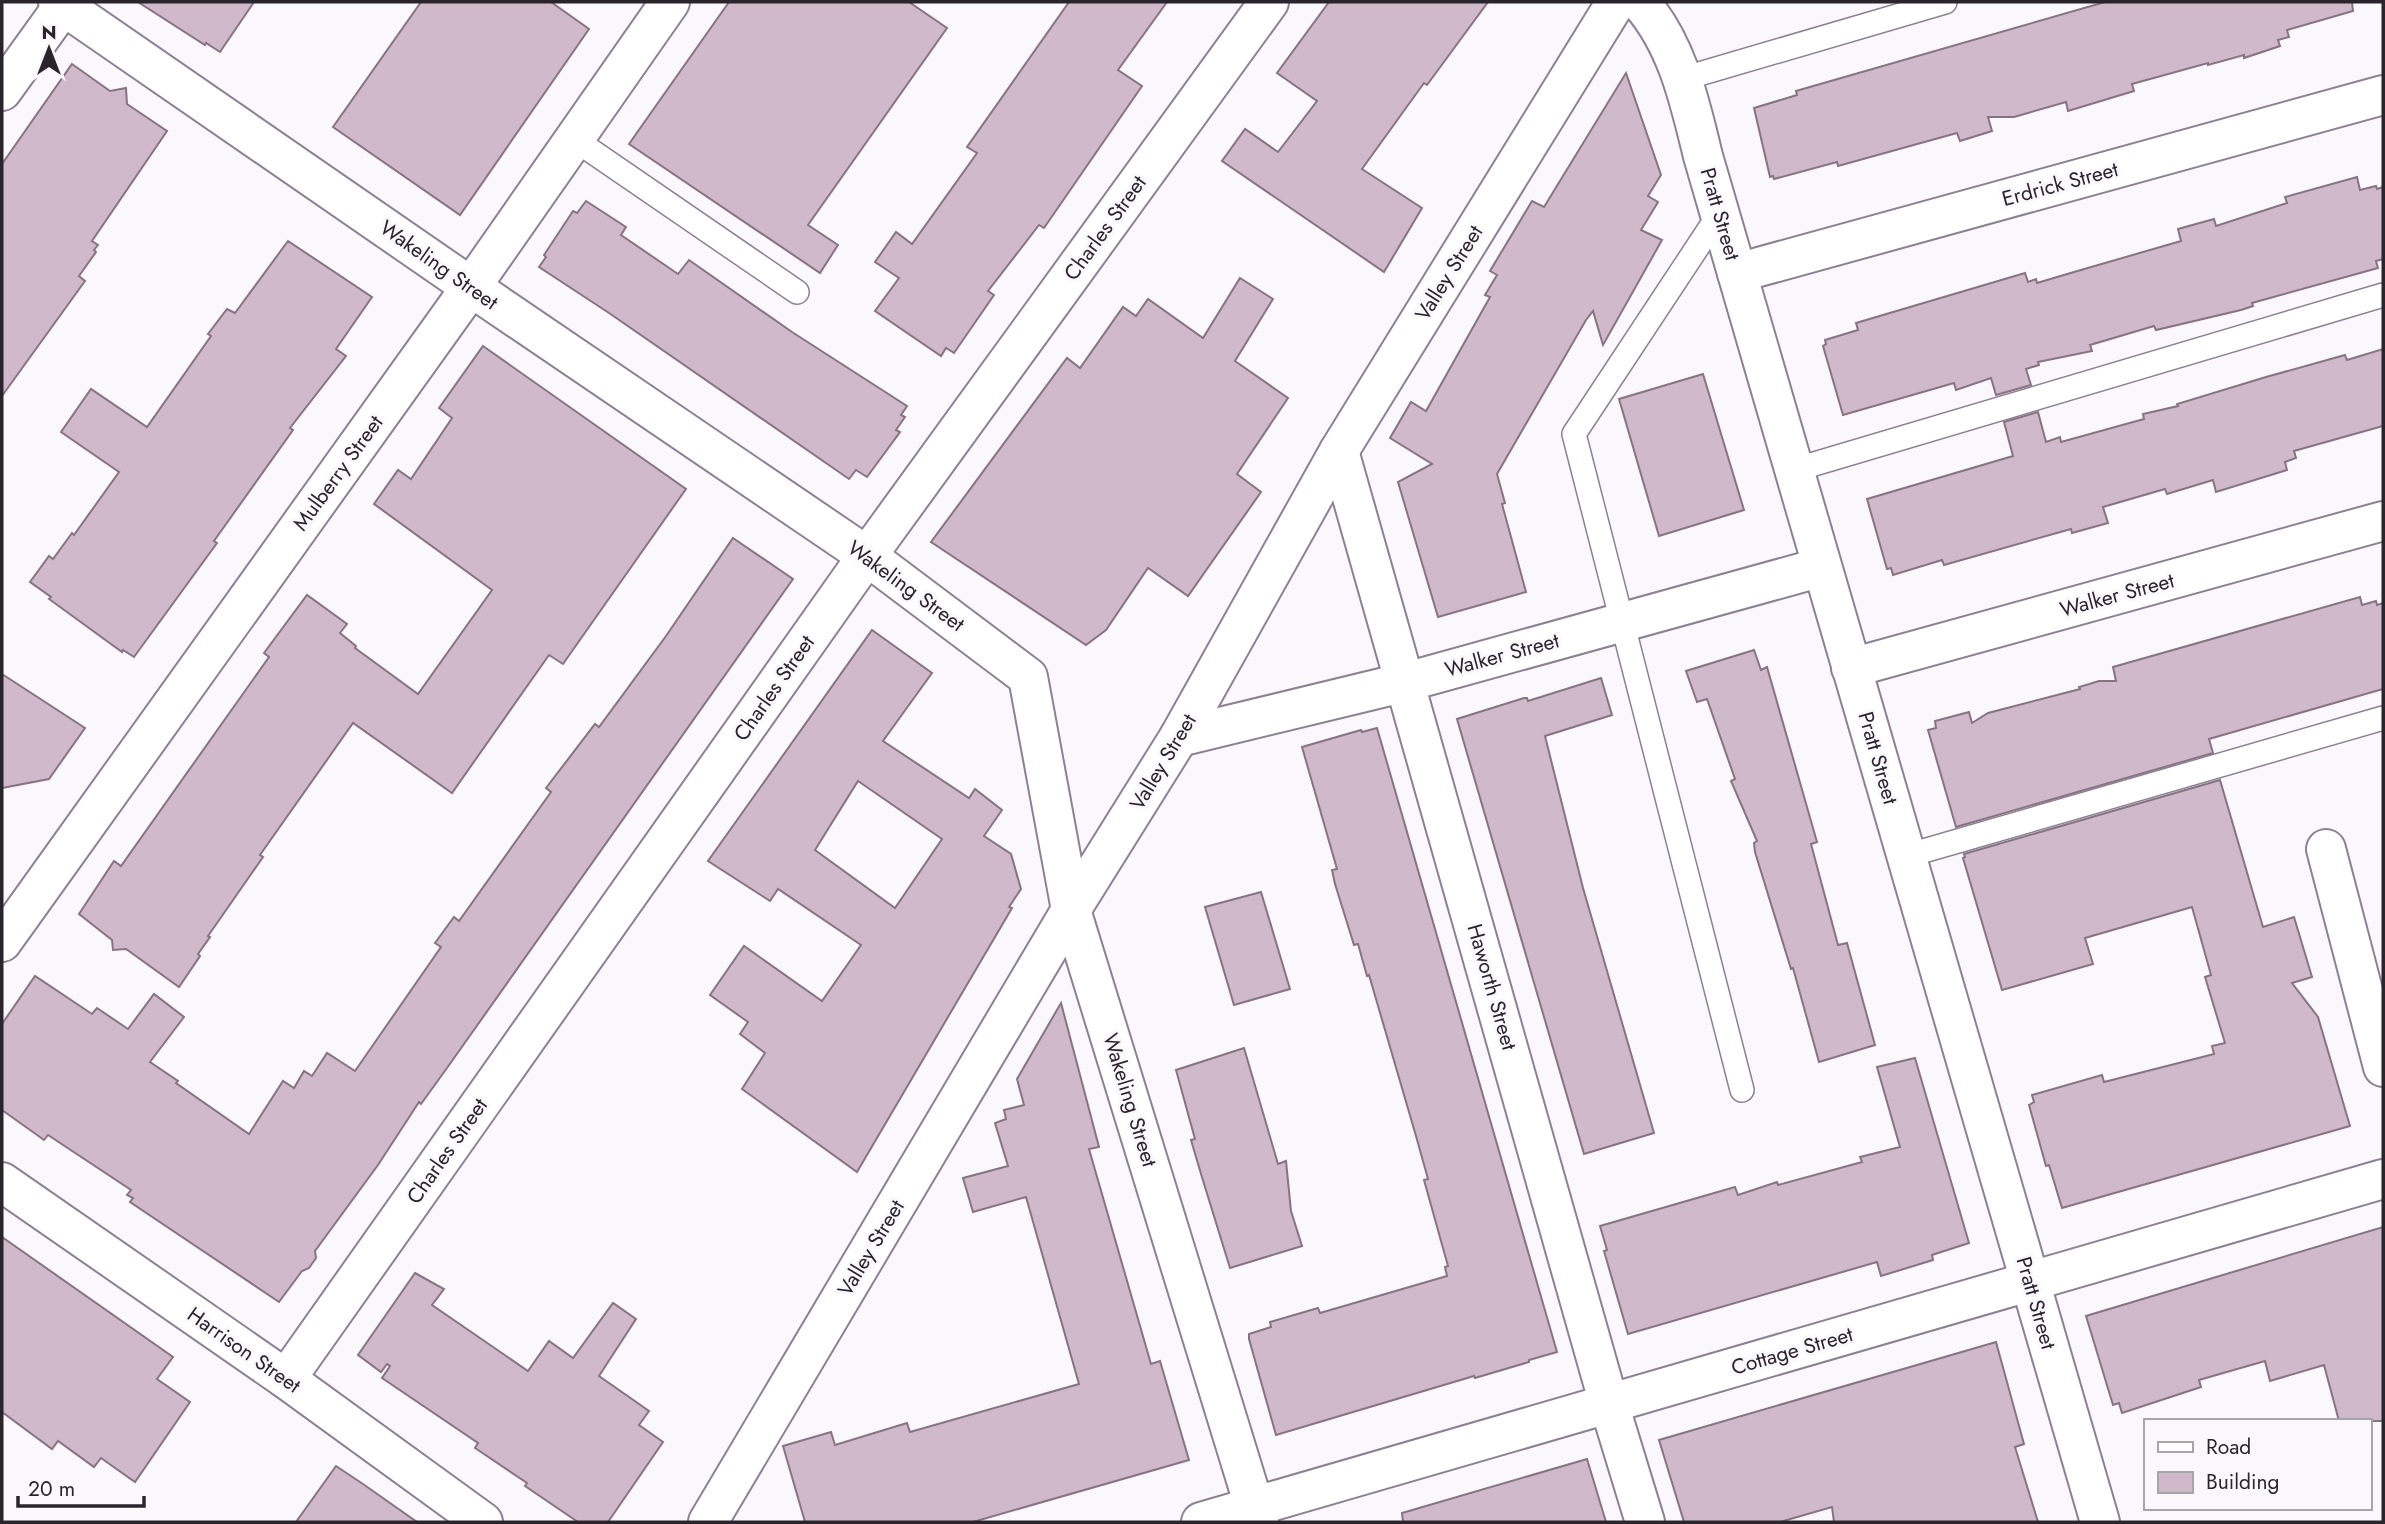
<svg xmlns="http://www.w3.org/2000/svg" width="2385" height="1524" viewBox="0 0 2385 1524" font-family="Jost,sans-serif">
<rect width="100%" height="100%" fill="#fbf8fd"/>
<g fill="#cfb9ca" stroke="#887383" stroke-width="2" fill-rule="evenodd">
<polygon points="138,2 254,2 220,52 206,43 205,45"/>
<polygon points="421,2 551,2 589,29 460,215 333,127"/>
<polygon points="729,2 909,2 947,28 808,225 838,245 820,273 629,144"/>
<polygon points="1069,2 1167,2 1118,70 1142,86 1044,228 1039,225 988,291 994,295 954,353 946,348 941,356 875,311 899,278 875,262 896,232 912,244 977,153 967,147"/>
<polygon points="1329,2 1488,2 1427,85 1424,83 1362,169 1422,208 1384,272 1222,161 1245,129 1278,152 1317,101 1277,73"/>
<polygon points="2105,2 2352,2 2353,11 2287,30 2289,37 2278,40 2280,46 2244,58 2244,55 2208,65 2208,63 2132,84 2134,91 2068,111 2066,102 2014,117 1988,117 1992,131 1960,141 1957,133 1838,166 1837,162 1774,179 1773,176 1770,177 1754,108 1797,95 1796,91"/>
<polygon points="72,64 110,91 126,88 127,104 167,131 92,241 98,245 94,250 96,252 79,276 85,281 2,396 2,164"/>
<polygon points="1626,73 1661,175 1648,196 1658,202 1641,230 1662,240 1603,345 1593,311 1586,320 1497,474 1505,503 1502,504 1526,592 1438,617 1398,482 1432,464 1390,438 1411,402 1426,411 1490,297 1485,295 1497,275 1490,271 1532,201 1544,207"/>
<polygon points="2357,177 2360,190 2376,186 2377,189 2383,187 2383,259 2376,261 2378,268 2252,303 2253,306 2241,310 2156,330 2154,326 2090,345 2092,351 2038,362 2039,365 2026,369 2031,385 1996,395 1991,378 1956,390 1954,383 1843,415 1823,346 1826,344 1825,340 1858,330 1856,323 2025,273 2028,282 2036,279 2037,283 2074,272 2181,241 2178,229 2214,219 2216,226 2287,203 2285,197"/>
<polygon points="586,201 626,227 621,235 678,274 689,260 792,332 907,406 901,415 905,417 896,430 900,432 867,477 856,470 849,479 609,313 539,267 546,257 544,255 573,211 577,213"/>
<polygon points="288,241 372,297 336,349 346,356 290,428 293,430 214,541 217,543 134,657 123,650 122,652 49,599 51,597 30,582 49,556 53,559 72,533 74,535 119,472 61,432 91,389 147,427 211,336 208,334 227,309 235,313"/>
<polygon points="1240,278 1273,299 1235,361 1288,398 1237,474 1261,492 1188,596 1148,568 1106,630 1086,645 931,542 1067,358 1080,368 1123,307 1136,316 1148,299 1203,338"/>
<polygon points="483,346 686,489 563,664 549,655 452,793 353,723 260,855 263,857 208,936 210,937 198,954 200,956 179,987 126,949 113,950 112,940 79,914 114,861 121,866 269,657 264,653 307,595 347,624 340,633 356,646 355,648 418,694 492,590 374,504 398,470 411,479 452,418 439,408"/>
<polygon points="2383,349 2383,426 2294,451 2296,458 2285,462 2287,470 2216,492 2213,480 2167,494 2165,489 2103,507 2108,523 2072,533 2071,529 1944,565 1942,560 1893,575 1891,568 1887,569 1867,499 2013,456 2004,422 2038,412 2046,442 2060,437 2061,442 2144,419 2143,414 2178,406 2177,404 2266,377 2345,355 2347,360"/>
<polygon points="1703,374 1744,510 1659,536 1619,399"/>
<polygon points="733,538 793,579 447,1068 421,1104 419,1102 378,1165 315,1251 316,1258 309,1268 302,1271 279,1302 130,1202 133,1198 127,1195 131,1190 48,1135 44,1140 2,1110 2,1024 35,976 92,1014 97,1008 128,1029 154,994 184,1017 150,1062 178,1081 176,1083 249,1134 283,1081 294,1088 304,1071 312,1076 327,1053 355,1071 441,947 435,943 454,917 459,921 551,792 546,788 595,724 599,727 666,636"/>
<polygon points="2360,597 2362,605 2376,601 2377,605 2383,603 2383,689 2209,739 2213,753 1956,827 1928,730 1936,728 1935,721 1969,712 1972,723 1988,713 2080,689 2079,687 2099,681 2116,681 2113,667"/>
<path d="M872,630l60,43 -49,68 86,57 6,-9 27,21 -18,26 27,18 10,35 -12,18 3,1 -155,264 -115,-83 23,-36 -25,-19 8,-12 -38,-27 34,-49 78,55 39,-56 -83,-56 -8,12 -62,-40zM858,781l84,58 -47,69 -80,-58z"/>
<polygon points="1754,650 1761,670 1767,667 1817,842 1811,844 1838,945 1847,943 1875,1045 1819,1062 1793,968 1791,969 1755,852 1754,843 1757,841 1731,781 1735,779 1707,699 1697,702 1686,671"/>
<polygon points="2,674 85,728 49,779 2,788"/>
<polygon points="1601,678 1612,715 1545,736 1583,888 1654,1133 1584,1154 1457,719 1524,698 1527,698 1528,701"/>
<polygon points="1377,728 1557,1352 1529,1360 1529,1362 1475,1378 1474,1376 1276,1435 1249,1339 1249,1334 1271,1327 1270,1322 1318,1308 1320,1313 1447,1276 1445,1267 1448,1266 1424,1180 1428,1179 1416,1136 1369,975 1367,976 1358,944 1354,945 1335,884 1332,870 1337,869 1302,747 1361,730 1362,732"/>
<polygon points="2220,780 2263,927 2294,917 2312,977 2292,983 2318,1017 2350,1126 2062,1208 2049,1165 2046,1166 2029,1105 2034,1102 2032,1095 2102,1075 2104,1082 2214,1054 2212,1046 2225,1043 2205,977 2211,975 2192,907 2085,938 2093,964 2002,990 1963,858 1965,857 1964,854"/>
<polygon points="1261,892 1290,989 1234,1005 1205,907"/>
<polygon points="1061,1003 1099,1147 1089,1149 1151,1364 1160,1361 1189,1460 973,1522 805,1522 783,1446 831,1432 835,1445 907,1423 910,1432 1079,1384 1026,1197 973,1212 963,1178 1008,1166 995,1123 1006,1119 1004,1110 1024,1105 1017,1079"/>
<polygon points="1244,1048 1278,1164 1286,1161 1291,1211 1302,1246 1230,1268 1201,1174 1191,1140 1195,1139 1176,1070"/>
<polygon points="1915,1058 1969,1243 1932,1255 1933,1260 1881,1276 1877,1262 1628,1334 1604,1251 1607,1250 1600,1226 1735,1187 1738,1195 1777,1182 1778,1185 1862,1162 1860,1157 1900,1147 1877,1067"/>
<polygon points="2383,1227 2383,1421 2339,1421 2324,1365 2270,1381 2265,1361 2199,1380 2201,1387 2122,1413 2119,1403 2113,1405 2086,1316"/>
<polygon points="2,1237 173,1357 157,1379 190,1402 135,1482 101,1458 94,1467 58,1441 52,1449 2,1412"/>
<polygon points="415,1273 444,1289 432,1305 528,1371 549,1341 573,1358 613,1303 636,1319 599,1376 649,1411 639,1425 663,1442 608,1522 578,1522 525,1486 527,1483 475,1448 478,1443 382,1378 390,1366 387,1364 381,1372 358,1355"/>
<polygon points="1996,1342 2024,1444 2015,1447 2038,1522 1834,1522 1832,1507 1780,1522 1684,1522 1659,1440"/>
<polygon points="1587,1459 1606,1522 1403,1522 1402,1513"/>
<polygon points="336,1466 363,1484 417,1522 296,1522"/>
</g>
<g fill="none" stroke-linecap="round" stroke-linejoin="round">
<defs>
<g id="service">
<polyline points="1682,79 1945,2"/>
<polyline points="574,139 797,292"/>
<polyline points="1720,213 1574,434 1742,1090"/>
<polyline points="1794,470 2383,295"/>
<polyline points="1906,856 2383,718"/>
</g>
<g id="minor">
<polyline points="58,2 471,287 867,556 1028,677 1071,910 1259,1522"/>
<path d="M1640,2c38,43 50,101 63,154l397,1366"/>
<polyline points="2,91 66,2"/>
<polyline points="1737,273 2383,95"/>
<polyline points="1339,451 1609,1404 1645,1522"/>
<polyline points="1851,668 2383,521"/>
<polyline points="1179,737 1406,682 1822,567"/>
<polyline points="2326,849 2383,1067"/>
<polyline points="2,942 471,287 670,2"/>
<polyline points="2,1182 286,1379 483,1522"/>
<polyline points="286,1379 867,556 1269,2"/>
<polyline points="708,1522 1071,910 1179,737 1339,451 1616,2"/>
<polyline points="1201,1522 2383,1179"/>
</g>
</defs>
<use href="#service" stroke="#8d8095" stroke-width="26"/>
<use href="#minor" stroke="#8d8095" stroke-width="42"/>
<use href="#service" stroke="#fff" stroke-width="23"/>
<use href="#minor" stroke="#fff" stroke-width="38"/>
</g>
<g text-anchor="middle" stroke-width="6" stroke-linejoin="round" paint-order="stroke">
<g font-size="21" fill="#2a252d" stroke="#fbf8fd">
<text transform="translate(2060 184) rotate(-15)" y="7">Erdrick Street</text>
<text transform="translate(1720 214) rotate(74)" y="7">Pratt Street</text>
<text transform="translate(1105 228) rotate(-54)" y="7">Charles Street</text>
<text transform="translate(439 265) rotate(35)" y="7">Wakeling Street</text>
<text transform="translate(1449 273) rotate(-58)" y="7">Valley Street</text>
<text transform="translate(338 473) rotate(-54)" y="7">Mulberry Street</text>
<text transform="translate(906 586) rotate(36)" y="7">Wakeling Street</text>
<text transform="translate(2117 595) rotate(-15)" y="7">Walker Street</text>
<text transform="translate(1502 655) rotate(-15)" y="7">Walker Street</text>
<text transform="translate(774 688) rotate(-55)" y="7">Charles Street</text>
<text transform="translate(1878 758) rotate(74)" y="7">Pratt Street</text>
<text transform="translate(1163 762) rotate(-59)" y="7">Valley Street</text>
<text transform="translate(1492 987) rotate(74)" y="7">Haworth Street</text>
<text transform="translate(1130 1100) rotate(73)" y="7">Wakeling Street</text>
<text transform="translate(447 1151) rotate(-55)" y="7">Charles Street</text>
<text transform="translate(871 1248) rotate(-59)" y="7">Valley Street</text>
<text transform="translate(2036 1303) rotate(74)" y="7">Pratt Street</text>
<text transform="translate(244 1350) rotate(35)" y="7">Harrison Street</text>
<text transform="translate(1792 1351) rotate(-16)" y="7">Cottage Street</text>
</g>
</g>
<rect width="2385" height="1524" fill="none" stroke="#2a252d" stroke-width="7"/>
<rect x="2144" y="1419" width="228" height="91" fill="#fbf8fd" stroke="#a7a4aa" stroke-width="2"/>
<rect x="2158" y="1442" width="35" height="10" fill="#ffffff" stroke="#a7a4aa" stroke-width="2"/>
<text x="2206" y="1454" font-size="21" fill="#2a252d">Road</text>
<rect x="2158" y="1472" width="35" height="21" fill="#cfb9ca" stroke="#a7a4aa" stroke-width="2"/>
<text x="2206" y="1489" font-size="21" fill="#2a252d">Building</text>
<g transform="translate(49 49)" stroke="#fbf8fd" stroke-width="5" paint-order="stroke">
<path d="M0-5L12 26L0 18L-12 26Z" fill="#2a252d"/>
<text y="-10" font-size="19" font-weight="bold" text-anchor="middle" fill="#2a252d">N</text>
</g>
<path d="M18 1496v10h126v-10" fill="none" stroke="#2a252d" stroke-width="3.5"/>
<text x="28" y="1496" font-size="21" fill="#2a252d" stroke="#fbf8fd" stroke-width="5" paint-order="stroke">20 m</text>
</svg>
